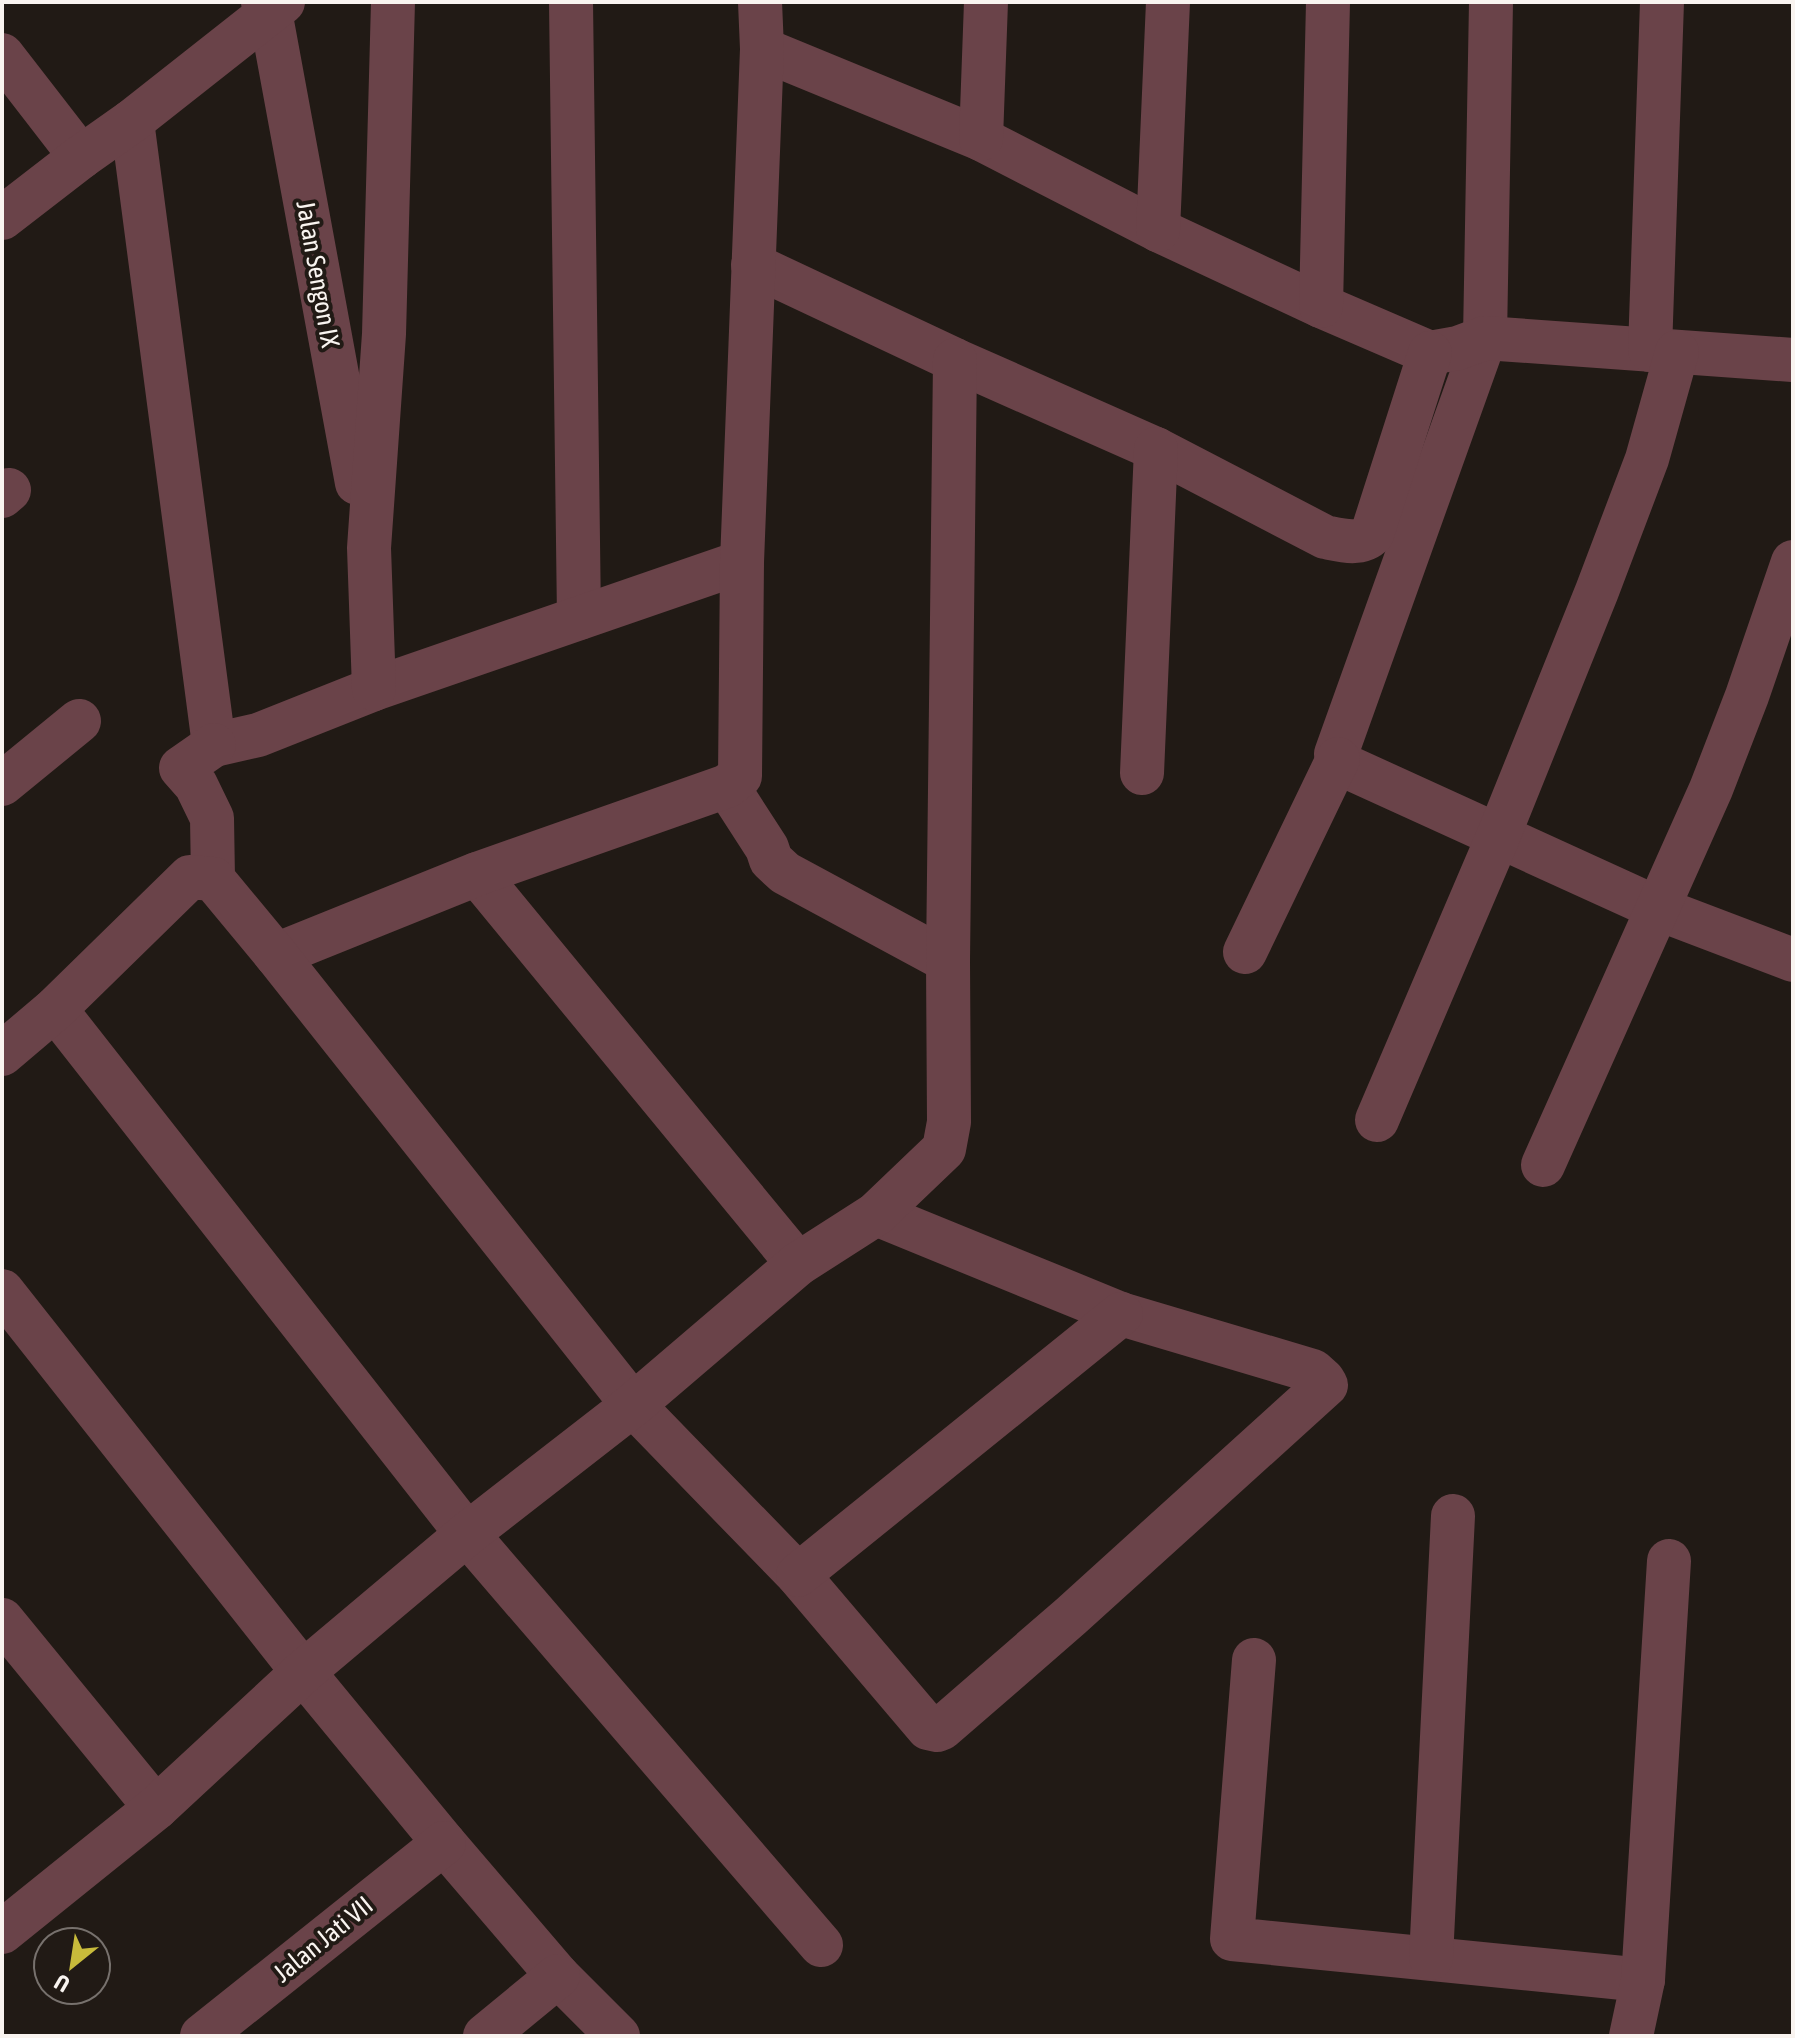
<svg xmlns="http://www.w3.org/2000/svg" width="1795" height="2038" viewBox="0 0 1795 2038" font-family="'Asap Condensed',sans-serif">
<rect width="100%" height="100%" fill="#211a15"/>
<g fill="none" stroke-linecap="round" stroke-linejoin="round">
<g stroke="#6a4349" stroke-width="44">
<polyline points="263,2 270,11 357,483"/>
<polyline points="571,2 579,618"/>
<polyline points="1491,2 1485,338 1336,754 1338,759 1343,765 1659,909 1793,960"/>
<polyline points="762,49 981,139 1158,230 1321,306 1430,353 1458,348 1485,338 1793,360"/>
<polyline points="2,55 81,157"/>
<polyline points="132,121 214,745 258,735 374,689 742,562"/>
<polyline points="981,139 986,2"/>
<polyline points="2,218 81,157 132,121 283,2"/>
<polyline points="1158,230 1168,2"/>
<path d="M753,265l202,95 201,89 169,88c15,3 36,9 47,-3l58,-181"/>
<polyline points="1321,306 1328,2"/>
<polyline points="1650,350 1662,2"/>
<polyline points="2,496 9,490"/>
<polyline points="374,689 369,548 384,334 393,2"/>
<polyline points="1142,773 1156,449"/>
<polyline points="2,784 79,721"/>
<polyline points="727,786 767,848 771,860 785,873 948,961"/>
<polyline points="477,874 798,1264"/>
<polyline points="213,879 212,818 196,785 181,768 214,745"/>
<polyline points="1245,952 1338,759"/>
<polyline points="276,955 477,874 727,786 740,776 742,562 762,49 760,2"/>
<polyline points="55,1009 467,1534 821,1945"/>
<polyline points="2,1054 55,1009 190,877 213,879 276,955 633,1405 798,1575 928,1728 937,1730 942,1728 1071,1616 1326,1385 1323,1380 1313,1371 1121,1314 876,1214"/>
<polyline points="1377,1120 1498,837 1597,591 1647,459 1677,352"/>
<polyline points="1543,1165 1711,789 1747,696 1793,562"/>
<polyline points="2,1291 303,1672 444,1843 558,1976 618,2036"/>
<polyline points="798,1575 1121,1314"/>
<polyline points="2,1620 156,1808"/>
<polyline points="1254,1660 1232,1939 1643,1980"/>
<polyline points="2,1932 156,1808 303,1672 467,1534 633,1405 798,1264 876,1214 944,1149 949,1122 948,961 955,360"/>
<polyline points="1431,1958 1453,1516"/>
<polyline points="202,2036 444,1843"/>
<polyline points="485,2036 558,1976"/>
<polyline points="1631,2036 1643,1980 1669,1561"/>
</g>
</g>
<g text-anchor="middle" stroke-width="8" stroke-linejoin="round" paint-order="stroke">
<g font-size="26" fill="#f9f4f0" stroke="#211a15">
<text transform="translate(318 274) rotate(80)" y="9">Jalan Sengon IX</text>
<text transform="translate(323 1939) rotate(-39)" y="9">Jalan Jati VII</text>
</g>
</g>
<rect width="1795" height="2038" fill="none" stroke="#f9f4f0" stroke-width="8"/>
<g transform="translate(72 1966) rotate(210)"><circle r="38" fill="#211a15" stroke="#77716d" stroke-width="2"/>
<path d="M0-6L14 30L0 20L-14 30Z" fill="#c8bb3b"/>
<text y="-12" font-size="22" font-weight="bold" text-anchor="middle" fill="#f9f4f0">U</text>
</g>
</svg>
